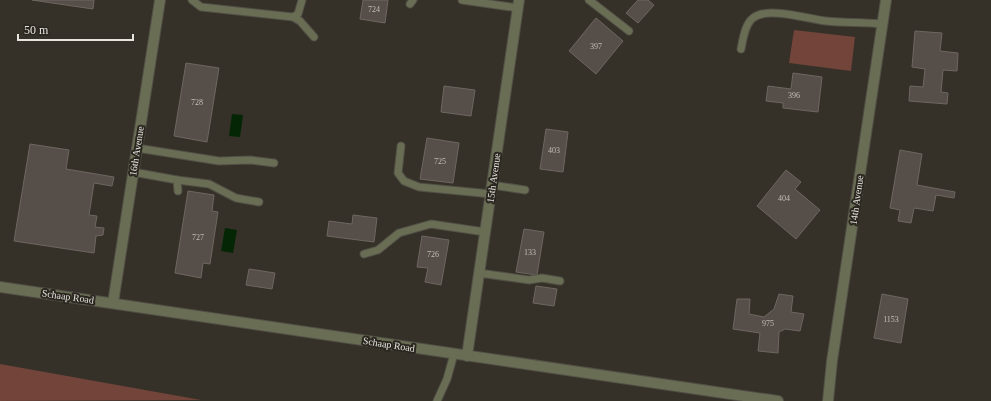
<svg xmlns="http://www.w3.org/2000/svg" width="991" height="401" viewBox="0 0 991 401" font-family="Georgia,serif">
<rect width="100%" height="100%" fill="#353129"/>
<g fill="#72443a">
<polygon points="794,30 855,37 851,71 789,63"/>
<polygon points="0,364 201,400 0,401"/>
</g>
<g fill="#042605">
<polygon points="232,114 243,115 240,137 229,136"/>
<polygon points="225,228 237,230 233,253 221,251"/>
</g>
<g fill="#564e48" stroke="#6e6660">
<polygon points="32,0 94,0 93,9"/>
<polygon points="363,0 388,0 385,23 360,19"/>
<polygon points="638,0 648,0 654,5 638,23 626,13"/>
<polygon points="596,18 623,41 596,74 569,51"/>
<polygon points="915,31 942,33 940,51 958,53 957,71 943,70 941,92 948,93 947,104 909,101 910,86 923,87 925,69 912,67"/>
<polygon points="186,63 219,68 207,142 174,136"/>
<polygon points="793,73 822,77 818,112 783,108 783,103 766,101 768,86 791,89"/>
<polygon points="444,86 475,90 471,116 441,112"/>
<polygon points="546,129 568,132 563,172 540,169"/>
<polygon points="427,138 459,143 453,183 420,179"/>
<polygon points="30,144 69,150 66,169 114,177 112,186 94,183 89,215 97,216 95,227 104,228 103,235 96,236 94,253 14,241"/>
<polygon points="900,150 922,154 917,185 955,192 954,198 936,195 933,211 914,208 911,223 898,221 900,210 890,208"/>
<polygon points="786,170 801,182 795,189 820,210 796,239 757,206"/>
<polygon points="188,191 214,195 212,211 218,212 210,264 203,263 201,278 175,273"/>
<polygon points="353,215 377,218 374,242 327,236 329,221 352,224"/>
<polygon points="524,229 544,232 537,275 516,272"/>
<polygon points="422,236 449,240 441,285 425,282 428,268 417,267"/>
<polygon points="249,269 275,273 272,289 246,285"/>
<polygon points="536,286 557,289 554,306 533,303"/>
<polygon points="779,294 793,296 791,312 804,314 800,331 785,329 779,332 778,353 758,351 760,333 733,329 737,299 750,299 749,314 764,317 774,309"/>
<polygon points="882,294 908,299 901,343 874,338"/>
</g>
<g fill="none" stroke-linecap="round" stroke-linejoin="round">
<defs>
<g id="lane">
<polyline points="192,0 201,7 293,17 300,21 314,37"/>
<polyline points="462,0 518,8"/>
<polyline points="589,0 629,31"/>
<polyline points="410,4 413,0"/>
<polyline points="293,17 298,14 302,0"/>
<path d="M741,49c2,-10 4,-25 12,-31 15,-12 55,1 73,3 18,2 37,1 56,3"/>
<polyline points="401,146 398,173 404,181 419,187 491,194"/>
<polyline points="137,148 219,161 250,160 274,163"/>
<polyline points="133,172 177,180 178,191"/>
<polyline points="177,180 209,184 236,198 259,202"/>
<polyline points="492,185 525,190"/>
<polyline points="364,254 378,250 399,233 431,224 485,232"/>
<polyline points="479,273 529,280 542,278 560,281"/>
<polyline points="437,401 447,379 454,354"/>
</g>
<g id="street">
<polyline points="0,287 778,401"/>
<polyline points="113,303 160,0"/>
<polyline points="467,356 519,0"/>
<polyline points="828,401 832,361 886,0"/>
</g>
</defs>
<use href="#lane" stroke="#514e46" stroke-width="9"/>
<use href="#street" stroke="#514e46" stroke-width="12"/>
<use href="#lane" stroke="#686d53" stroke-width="7"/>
<use href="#street" stroke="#686d53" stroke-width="10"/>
</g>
<g text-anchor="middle" stroke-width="4" stroke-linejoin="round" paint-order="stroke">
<g font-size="8" fill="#c2beb9">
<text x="374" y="12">724</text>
<text x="596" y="49">397</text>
<text x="794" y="98">396</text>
<text x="197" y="105">728</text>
<text x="554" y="153">403</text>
<text x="440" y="164">725</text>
<text x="784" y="201">404</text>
<text x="198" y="240">727</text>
<text x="530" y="255">133</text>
<text x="433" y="257">726</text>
<text x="891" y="322">1153</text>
<text x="768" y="326">975</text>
</g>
<g font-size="10" fill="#e6e4df" stroke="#2b2720">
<text transform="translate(136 151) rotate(-81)" y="4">16th Avenue</text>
<text transform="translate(493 178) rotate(-82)" y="4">15th Avenue</text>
<text transform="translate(856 200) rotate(-82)" y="4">14th Avenue</text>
<text transform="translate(68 296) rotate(8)" y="4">Schaap Road</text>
<text transform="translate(389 344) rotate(9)" y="4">Schaap Road</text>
</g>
</g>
<path d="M18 34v6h115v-6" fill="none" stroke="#e6e4df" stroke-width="2"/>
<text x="24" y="34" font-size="12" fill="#e6e4df" stroke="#2b2720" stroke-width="3" paint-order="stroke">50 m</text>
</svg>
